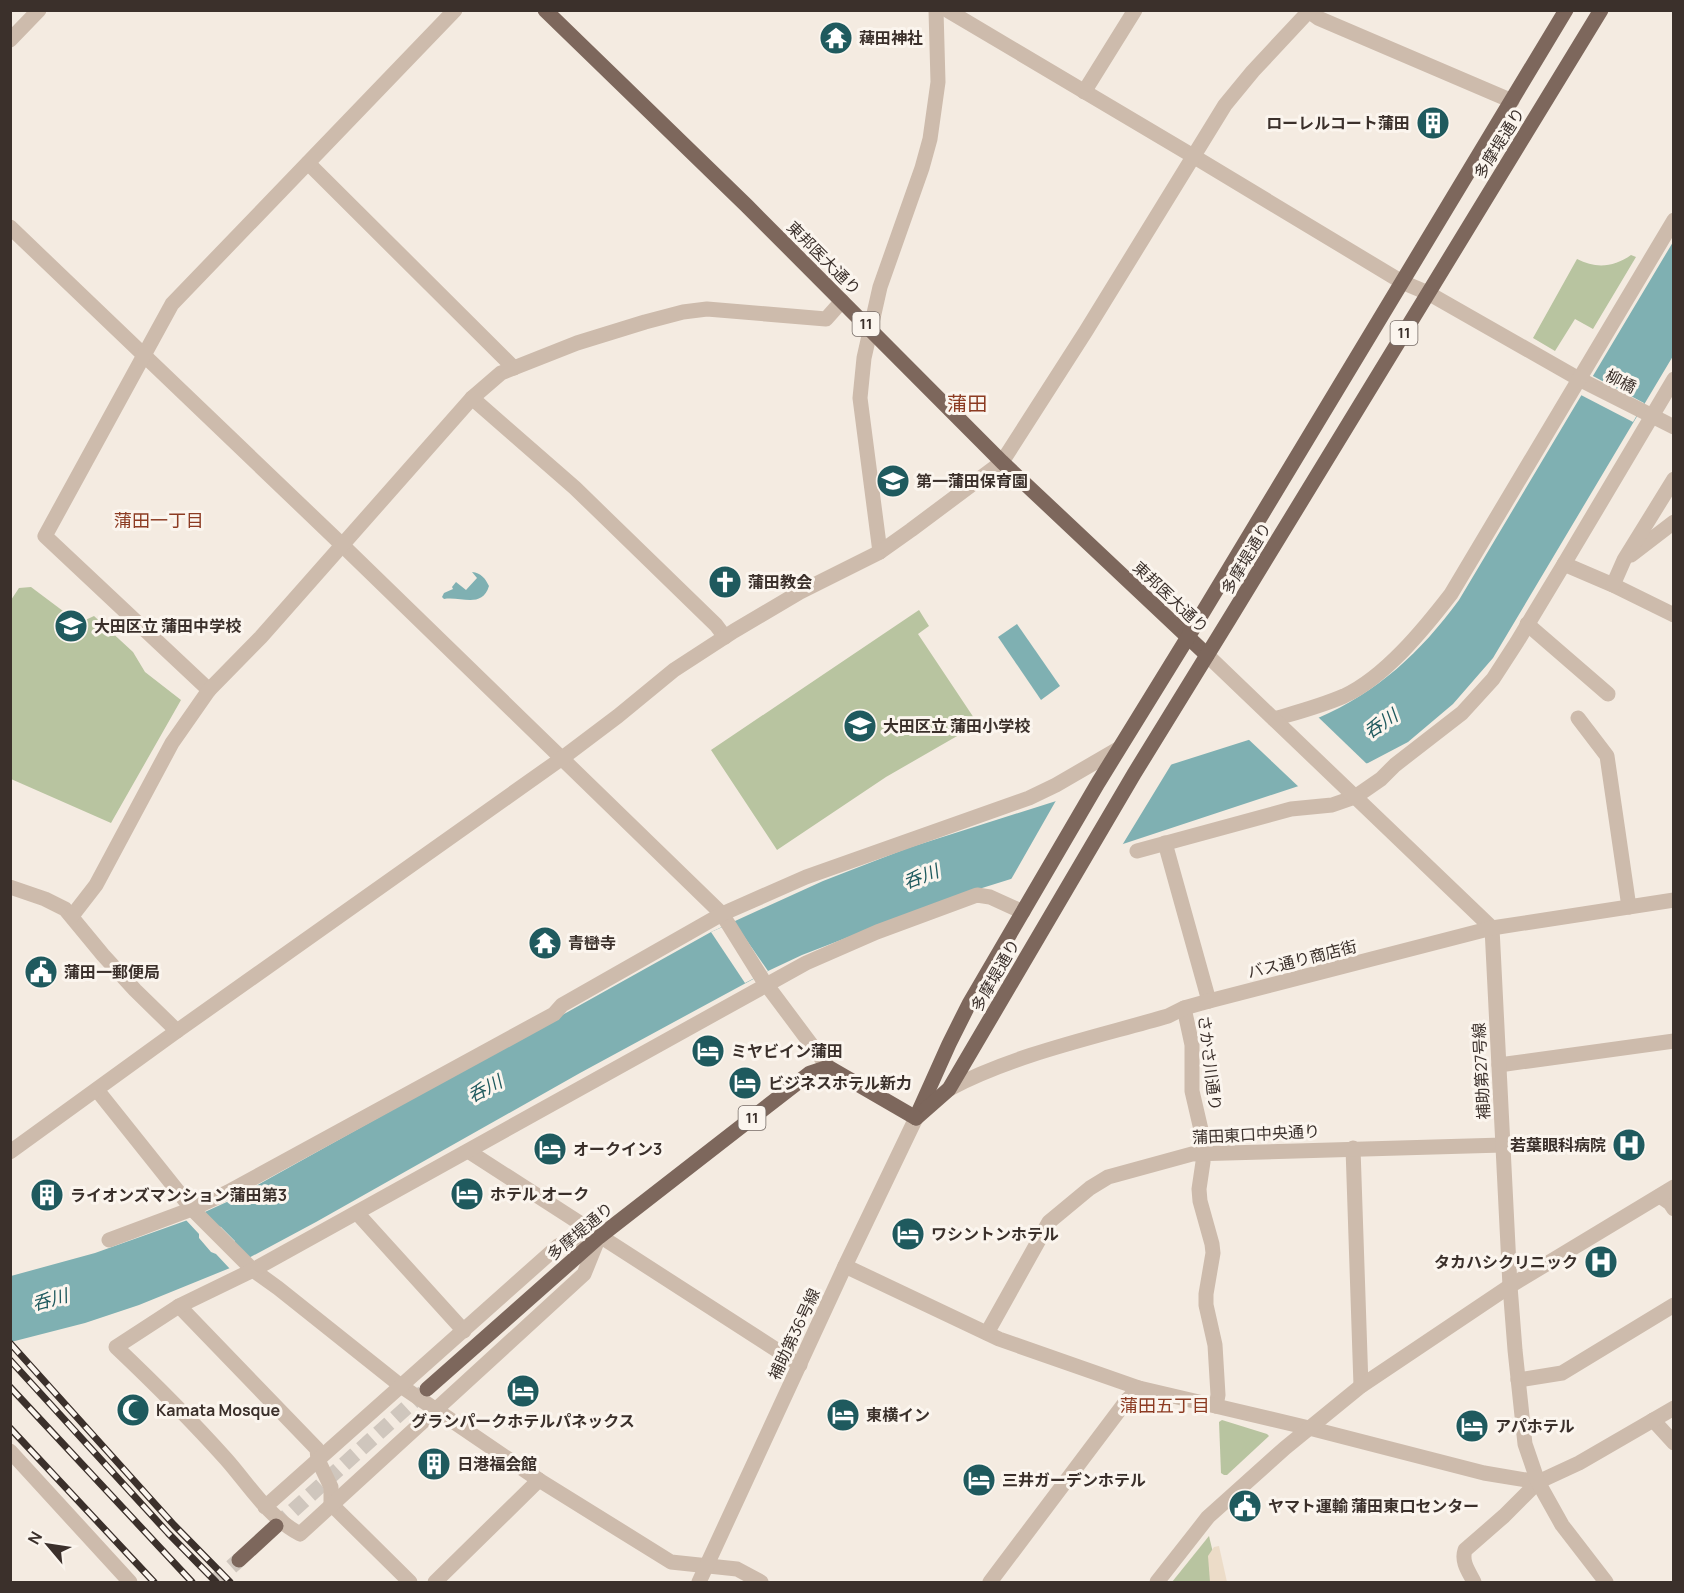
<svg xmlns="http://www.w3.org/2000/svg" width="1684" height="1593" viewBox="0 0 1684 1593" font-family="Manrope,'Noto Sans JP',sans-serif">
<rect width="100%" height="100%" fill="#f4ebe1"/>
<g fill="#b8c4a0">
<path d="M1631,255l5,2 -43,72 -18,-10 -20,32 -22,-13 44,-79c19,10 37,8 54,-4z"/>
<polygon points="31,587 79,623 94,616 133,652 145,672 181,700 111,823 11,779 11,600 19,588"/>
<polygon points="919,610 929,626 918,634 978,724 886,777 777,850 711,750"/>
<polygon points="1222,1420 1267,1434 1269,1436 1227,1475 1224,1475 1221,1473 1219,1422"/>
<polygon points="1209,1536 1220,1582 1172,1582"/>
</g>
<polygon fill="#ecdcc8" points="1219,1546 1227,1582 1210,1582 1208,1556 1214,1547"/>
<g fill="#7fb0b2">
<path d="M1673,242v114l-180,302 -40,46 -45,38 -40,21 -242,80 -179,56 -145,56 -34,16 -188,102 -264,149 -86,46 -91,37 -54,18 -74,19v-66l84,-23 90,-32 44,-20 482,-269 112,-51 85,-33 410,-130c60,-26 102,-65 141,-118z"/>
<path d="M472,572c9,1 13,6 17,14 -7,23 -28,10 -45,13l-2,-2 2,-4 9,-4 -1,-2 4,-5 10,8 11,-12z"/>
<polygon points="1017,624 1060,686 1041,700 998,637"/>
</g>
<g fill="#f4ebe1">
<polygon points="1591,375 1644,403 1633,422 1579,394"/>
<polygon points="1316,715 1369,766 1301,789 1246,737"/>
<polygon points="1174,760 1121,847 1009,883 1058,797 1134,774"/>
<polygon points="734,922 768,971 745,983 711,932"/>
<polygon points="203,1210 218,1226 221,1227 235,1241 235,1243 251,1259 231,1270 216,1254 211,1252 199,1238 199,1234 185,1219"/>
</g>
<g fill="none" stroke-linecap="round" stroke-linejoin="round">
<g stroke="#cfc6bd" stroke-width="15" stroke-dasharray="15 8" stroke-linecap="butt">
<polyline points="276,1526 427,1389"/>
<polyline points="214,1582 239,1560"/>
</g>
<g stroke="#cdbbac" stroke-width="15">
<polyline points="947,10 1193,156 1402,282 1428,293 1579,379 1674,427"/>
<polyline points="1307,10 1318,18 1512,101"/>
<polyline points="10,40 39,10"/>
<polyline points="1084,92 1135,10"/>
<polyline points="308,163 514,368"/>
<polyline points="10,227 337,540 722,914 763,980 828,1067"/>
<polyline points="472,398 575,488 716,625 725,637"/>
<polyline points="880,552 860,398 864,358 880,287 922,168 930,139 938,82 936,10"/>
<polyline points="1631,555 1674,522"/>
<polyline points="1564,564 1613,585 1674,615"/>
<polyline points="1613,585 1624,560 1674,479"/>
<polyline points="1527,624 1608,694"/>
<polyline points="209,690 45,536 172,304 455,10"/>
<polyline points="1578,718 1607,756 1629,907"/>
<path d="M1274,719c24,-7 47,-13 70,-23 41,-19 80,-67 107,-102l223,-374"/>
<polyline points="1165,843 1209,1001"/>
<polyline points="1137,851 1291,809 1332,805 1355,797 1381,779 1395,765 1462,713 1493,679 1517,642 1564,564 1674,379"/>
<polyline points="10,887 45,899 65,909 103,955 135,990 177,1031"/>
<polyline points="72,916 96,885 172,743 209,690 261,637 472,398 501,373 577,343 645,322 683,312 707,309 826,319 842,301"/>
<polyline points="1184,1008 1192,1045 1192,1091 1202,1134 1203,1162 1199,1189 1200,1201 1212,1244 1213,1253 1206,1294 1206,1305 1215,1345 1218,1395 1216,1406"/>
<polyline points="1499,1065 1674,1041"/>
<polyline points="97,1090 192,1209 253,1270 278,1288 401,1386 539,1480 671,1562 737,1569 761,1582"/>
<polyline points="1353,1148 1361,1386"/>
<polyline points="468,1151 800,1365"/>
<polyline points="10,1152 177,1031 561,759 618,716 674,670 734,631 800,592 880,552 911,530 1002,462 1086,331 1225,105 1253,71 1310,10"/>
<polyline points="1660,1196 1670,1203 1674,1209"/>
<polyline points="357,1213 464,1331"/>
<polyline points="109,1240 192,1209 228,1192 554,1014 562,1005 722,914 806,877 1029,798 1056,785 1118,749"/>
<polyline points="845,1266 999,1339 1139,1388 1309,1428 1484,1473 1538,1482"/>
<polyline points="179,1306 317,1449 318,1460 331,1487 331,1504 410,1582"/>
<polyline points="987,1333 1049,1222 1090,1188 1108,1177 1192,1154 1503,1145"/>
<polyline points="1518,1380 1562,1373 1674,1305"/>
<polyline points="1653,1420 1674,1443"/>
<polyline points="10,1451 130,1582"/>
<path d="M265,1507l293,-261 2,-1 39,-8 -15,37 -284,260c-32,-17 -51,-49 -74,-75 -35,-39 -72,-76 -110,-112l63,-41 74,-36 553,-307 71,-31 100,-37 13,2 33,15"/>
<polyline points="435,1582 539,1480"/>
<polyline points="990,1582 1127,1400 1139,1388"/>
<path d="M1474,1582c-5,-10 -13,-20 -9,-32l39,-34 34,-34 41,-19 95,-55"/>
</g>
<g stroke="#cdbbac" stroke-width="15">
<polyline points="1207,655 1492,928 1510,1286 1515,1350 1525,1444 1538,1482 1562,1525 1606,1582"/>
<path d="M949,1089c66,-35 147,-52 219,-73l16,-8 25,-7 283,-73 182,-28"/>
<polyline points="699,1582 845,1266 916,1118"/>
<polyline points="1157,1582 1208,1517 1285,1448 1361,1386 1510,1286 1674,1187"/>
</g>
<g stroke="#7d675c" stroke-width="15">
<polyline points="545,10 747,206 1002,462 1207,655"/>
<polyline points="918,1113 949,1044 969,1004 1098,783 1188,637 1566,10"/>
<polyline points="916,1118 949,1089 1134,774 1230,618 1601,10"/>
<polyline points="427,1389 599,1237 810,1073 828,1067 916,1118"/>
<polyline points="239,1560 276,1526"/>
</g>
<defs>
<g id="rail">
<polyline points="10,1343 174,1525 230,1582"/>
<polyline points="10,1360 168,1533 216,1582"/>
<polyline points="10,1387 192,1582"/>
<polyline points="10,1428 154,1582"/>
</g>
</defs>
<use href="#rail" stroke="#3b302b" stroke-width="7"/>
<use href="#rail" stroke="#fbf5ee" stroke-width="4.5" stroke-dasharray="14" stroke-linecap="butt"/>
</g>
<defs>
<symbol id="temple-disc" viewBox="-11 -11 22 22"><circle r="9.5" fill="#1f5a5e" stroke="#fbf5ee"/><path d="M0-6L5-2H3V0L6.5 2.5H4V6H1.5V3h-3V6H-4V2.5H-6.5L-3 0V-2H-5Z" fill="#fff"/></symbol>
<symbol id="building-disc" viewBox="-11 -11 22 22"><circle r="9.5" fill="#1f5a5e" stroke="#fbf5ee"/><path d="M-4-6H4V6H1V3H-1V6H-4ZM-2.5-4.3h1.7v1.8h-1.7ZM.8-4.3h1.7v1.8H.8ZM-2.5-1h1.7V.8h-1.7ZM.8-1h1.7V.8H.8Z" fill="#fff"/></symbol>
<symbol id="school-disc" viewBox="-11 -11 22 22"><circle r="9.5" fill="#1f5a5e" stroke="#fbf5ee"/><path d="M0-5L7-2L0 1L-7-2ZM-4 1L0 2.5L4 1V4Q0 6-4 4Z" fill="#fff"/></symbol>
<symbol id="church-disc" viewBox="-11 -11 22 22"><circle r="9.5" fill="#1f5a5e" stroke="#fbf5ee"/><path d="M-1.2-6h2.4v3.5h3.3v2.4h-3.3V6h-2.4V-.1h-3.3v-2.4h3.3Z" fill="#fff"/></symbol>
<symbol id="civic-disc" viewBox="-11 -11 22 22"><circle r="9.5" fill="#1f5a5e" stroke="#fbf5ee"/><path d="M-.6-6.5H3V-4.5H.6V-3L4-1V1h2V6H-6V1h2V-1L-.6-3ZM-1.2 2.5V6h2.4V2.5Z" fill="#fff"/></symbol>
<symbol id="hotel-disc" viewBox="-11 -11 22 22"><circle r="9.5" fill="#1f5a5e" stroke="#fbf5ee"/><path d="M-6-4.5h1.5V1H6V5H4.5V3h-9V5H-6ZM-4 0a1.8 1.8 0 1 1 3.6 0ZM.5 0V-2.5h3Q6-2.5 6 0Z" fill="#fff"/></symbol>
<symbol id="hospital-disc" viewBox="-11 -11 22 22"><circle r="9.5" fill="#1f5a5e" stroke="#fbf5ee"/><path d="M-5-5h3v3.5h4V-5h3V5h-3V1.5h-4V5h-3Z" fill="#fff"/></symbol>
<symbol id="mosque-disc" viewBox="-11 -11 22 22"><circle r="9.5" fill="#1f5a5e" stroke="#fbf5ee"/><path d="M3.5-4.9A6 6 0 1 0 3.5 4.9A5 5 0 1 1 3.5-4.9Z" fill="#fff"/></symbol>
</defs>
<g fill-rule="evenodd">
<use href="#temple-disc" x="817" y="19" width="38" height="38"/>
<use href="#building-disc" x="1414" y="104" width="38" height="38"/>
<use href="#school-disc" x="874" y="462" width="38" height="38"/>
<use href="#church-disc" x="706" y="563" width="38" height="38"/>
<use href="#school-disc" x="52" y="607" width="38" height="38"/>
<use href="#school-disc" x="841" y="707" width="38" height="38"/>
<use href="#temple-disc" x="526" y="924" width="38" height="38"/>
<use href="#civic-disc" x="22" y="953" width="38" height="38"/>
<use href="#hotel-disc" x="689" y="1032" width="38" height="38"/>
<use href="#hotel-disc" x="726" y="1064" width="38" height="38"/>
<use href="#hospital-disc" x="1610" y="1126" width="38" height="38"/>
<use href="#hotel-disc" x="531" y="1130" width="38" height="38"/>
<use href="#hotel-disc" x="448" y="1175" width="38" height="38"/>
<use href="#building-disc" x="28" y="1176" width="38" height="38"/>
<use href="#hotel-disc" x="889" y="1215" width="38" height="38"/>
<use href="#hospital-disc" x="1582" y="1243" width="38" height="38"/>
<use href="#hotel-disc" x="504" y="1372" width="38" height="38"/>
<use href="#mosque-disc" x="114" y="1391" width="38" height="38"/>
<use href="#hotel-disc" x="824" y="1396" width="38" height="38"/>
<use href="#hotel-disc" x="1453" y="1407" width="38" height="38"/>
<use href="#building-disc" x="415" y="1445" width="38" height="38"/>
<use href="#hotel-disc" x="960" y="1461" width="38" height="38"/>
<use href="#civic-disc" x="1226" y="1487" width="38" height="38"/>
</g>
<g text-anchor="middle" stroke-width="6" stroke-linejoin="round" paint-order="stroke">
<g fill="#fbf5ee" stroke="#756b66" stroke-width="1.5">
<rect x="852.5" y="312" width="27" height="24" rx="4.5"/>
<rect x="1390.5" y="321" width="27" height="24" rx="4.5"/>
<rect x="738.5" y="1106" width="27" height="24" rx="4.5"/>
</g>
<g font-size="15" font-weight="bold" fill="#3b302b">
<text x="866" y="329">11</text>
<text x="1404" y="338">11</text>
<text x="752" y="1123">11</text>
</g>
<g font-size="16" font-weight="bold" fill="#3b302b" stroke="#fbf5ee" text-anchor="start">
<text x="859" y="44">薭田神社</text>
<text x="1410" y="129" text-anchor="end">ローレルコート蒲田</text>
<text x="916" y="487">第一蒲田保育園</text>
<text x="748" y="588">蒲田教会</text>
<text x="94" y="632">大田区立 蒲田中学校</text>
<text x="883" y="732">大田区立 蒲田小学校</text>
<text x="568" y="949">青巒寺</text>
<text x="64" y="978">蒲田一郵便局</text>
<text x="731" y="1057">ミヤビイン蒲田</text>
<text x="768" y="1089">ビジネスホテル新力</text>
<text x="1606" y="1151" text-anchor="end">若葉眼科病院</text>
<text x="573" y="1155">オークイン3</text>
<text x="490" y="1200">ホテル オーク</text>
<text x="70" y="1201">ライオンズマンション蒲田第3</text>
<text x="931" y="1240">ワシントンホテル</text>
<text x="1578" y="1268" text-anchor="end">タカハシクリニック</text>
<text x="156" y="1416">Kamata Mosque</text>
<text x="866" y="1421">東横イン</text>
<text x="523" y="1427" text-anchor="middle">グランパークホテルパネックス</text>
<text x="1495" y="1432">アパホテル</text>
<text x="457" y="1470">日港福会館</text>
<text x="1002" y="1486">三井ガーデンホテル</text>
<text x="1268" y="1512">ヤマト運輸 蒲田東口センター</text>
</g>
<g font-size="16" fill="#3b302b" stroke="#fbf5ee">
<text transform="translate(1499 143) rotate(-58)" y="6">多摩堤通り</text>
<text transform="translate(824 258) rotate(45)" y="6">東邦医大通り</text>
<text transform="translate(1621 381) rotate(27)" y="6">柳橋</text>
<text transform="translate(1246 558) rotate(-59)" y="6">多摩堤通り</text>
<text transform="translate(1171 597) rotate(43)" y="6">東邦医大通り</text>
<text transform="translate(1302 959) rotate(-14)" y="6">バス通り商店街</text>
<text transform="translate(995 975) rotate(-60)" y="6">多摩堤通り</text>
<text transform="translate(1210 1063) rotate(83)" y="6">さかさ川通り</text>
<text transform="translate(1481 1071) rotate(-93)" y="6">補助第27号線</text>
<text transform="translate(1256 1134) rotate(-3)" y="6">蒲田東口中央通り</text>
<text transform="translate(580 1231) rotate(-40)" y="6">多摩堤通り</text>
<text transform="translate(794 1334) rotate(-65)" y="6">補助第36号線</text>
</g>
<g font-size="18" fill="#8c3b22" stroke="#fbf5ee">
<text x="159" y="527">蒲田一丁目</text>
<text x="1165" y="1412">蒲田五丁目</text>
</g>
<g font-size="18" font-style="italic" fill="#1f5a5e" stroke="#fbf5ee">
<text transform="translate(1381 724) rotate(-34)" y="6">呑川</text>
<text transform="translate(921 877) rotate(-21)" y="6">呑川</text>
<text transform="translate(485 1089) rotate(-28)" y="6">呑川</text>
<text transform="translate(50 1300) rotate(-15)" y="6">呑川</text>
</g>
<g font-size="20" fill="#8c3b22" stroke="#fbf5ee">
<text x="967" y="411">蒲田</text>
</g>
</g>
<rect width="1684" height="1593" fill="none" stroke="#3b302b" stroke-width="24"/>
<g transform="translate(48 1545) rotate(299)" stroke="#fbf5ee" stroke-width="4.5" paint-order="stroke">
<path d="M0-4.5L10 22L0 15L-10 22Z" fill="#3b302b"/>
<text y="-9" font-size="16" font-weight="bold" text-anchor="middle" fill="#3b302b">N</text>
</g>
</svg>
